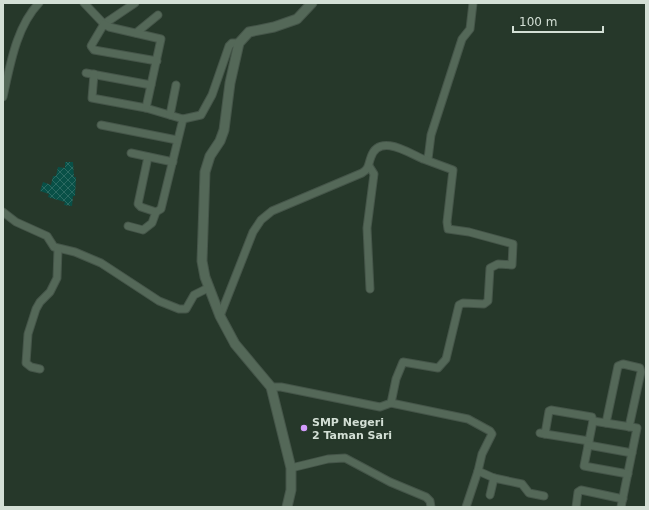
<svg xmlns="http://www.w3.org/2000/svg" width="649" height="510" viewBox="0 0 649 510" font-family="'DejaVu Sans',sans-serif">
<defs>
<pattern id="building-cross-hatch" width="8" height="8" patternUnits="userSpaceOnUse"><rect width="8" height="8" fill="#085047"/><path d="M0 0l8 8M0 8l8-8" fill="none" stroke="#2b6961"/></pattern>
</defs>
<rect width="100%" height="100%" fill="#26382a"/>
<polygon fill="url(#building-cross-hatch)" points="65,162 73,162 74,177 76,177 75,196 73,196 72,206 64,205 65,202 48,197 49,194 40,191 43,182 51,185 53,176 56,176 58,167 65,168"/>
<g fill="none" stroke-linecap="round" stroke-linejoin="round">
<defs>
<g id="minor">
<polyline points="84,3 104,24 135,3"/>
<polyline points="136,33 158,15"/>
<polyline points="86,73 151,85"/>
<polyline points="94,74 92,98 146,108 183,119 161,209 156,212 141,207 138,204 148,157"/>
<path d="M3,97c7,-31 13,-70 36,-94"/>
<polyline points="146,108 161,39 109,27 104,24 91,46 94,50 157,61"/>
<polyline points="170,115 176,85"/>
<polyline points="183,119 201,115 212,95 229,46 232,43 239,43"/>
<polyline points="101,125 177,140"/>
<polyline points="131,153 173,162"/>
<polyline points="369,166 374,174 367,228 370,289"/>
<polyline points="3,212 16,222 47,236 54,247 75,252 101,263 159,301 179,309 186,309 194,295 208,288"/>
<polyline points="128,226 143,230 152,223 156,212"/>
<path d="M220,316l33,-84 8,-12 11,-9 90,-38c7,-4 6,-8 9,-16 8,-24 38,-4 52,2h5l3,-24 31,-96 8,-10 3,-26"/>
<polyline points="40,369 31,367 26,363 28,334 36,309 40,302 50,292 57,278 58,249"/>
<polyline points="271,387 281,387 380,407 391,403 468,419 490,431 492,434 482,454 478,471 494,478 522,484 529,493 544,496"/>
<polyline points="391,403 396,379 403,362 438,368 446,359 459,305 463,303 484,304 488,301 490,268 498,264 512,265 513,244 469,232 448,229 447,222 453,170 426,160"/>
<polyline points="606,423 618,366 623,364 640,368 641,372 629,427"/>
<polyline points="540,433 545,434 549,411 551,410 592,417 593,421 637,428 621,507"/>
<polyline points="545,434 589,441 593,421"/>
<polyline points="589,441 584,466 628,474"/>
<polyline points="588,445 632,453"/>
<polyline points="291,468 328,459 345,458 390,482 426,497 430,501 431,507"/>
<polyline points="490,495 494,478"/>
<polyline points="466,507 478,471"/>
<polyline points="576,507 578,492 581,490 623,499"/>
</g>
<polyline id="tertiary" points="287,507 291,490 291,468 271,387 235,344 220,316 205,277 202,261 205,172 210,156 220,141 224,130 230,83 239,43 249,32 274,27 297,19 312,3"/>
</defs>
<use href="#minor" stroke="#455549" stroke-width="9"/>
<use href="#tertiary" stroke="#455549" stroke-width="11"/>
<use href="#minor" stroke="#546858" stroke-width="7"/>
<use href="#tertiary" stroke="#546858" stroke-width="9"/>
</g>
<circle fill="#d39cfc" stroke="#26382a" stroke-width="1.5" cx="304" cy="428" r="4"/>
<g text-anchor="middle" stroke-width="3.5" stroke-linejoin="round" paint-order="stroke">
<g font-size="11" font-weight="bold" fill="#d3dfd5" stroke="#26382a" text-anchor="start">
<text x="312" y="426">SMP Negeri<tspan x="312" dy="13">2 Taman Sari</tspan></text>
</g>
</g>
<rect width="649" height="510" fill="none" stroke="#d3dfd5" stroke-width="8"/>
<path d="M513 26v6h90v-6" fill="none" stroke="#d3dfd5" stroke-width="2"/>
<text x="519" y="26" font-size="12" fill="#d3dfd5" stroke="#26382a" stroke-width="3" paint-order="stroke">100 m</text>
</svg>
